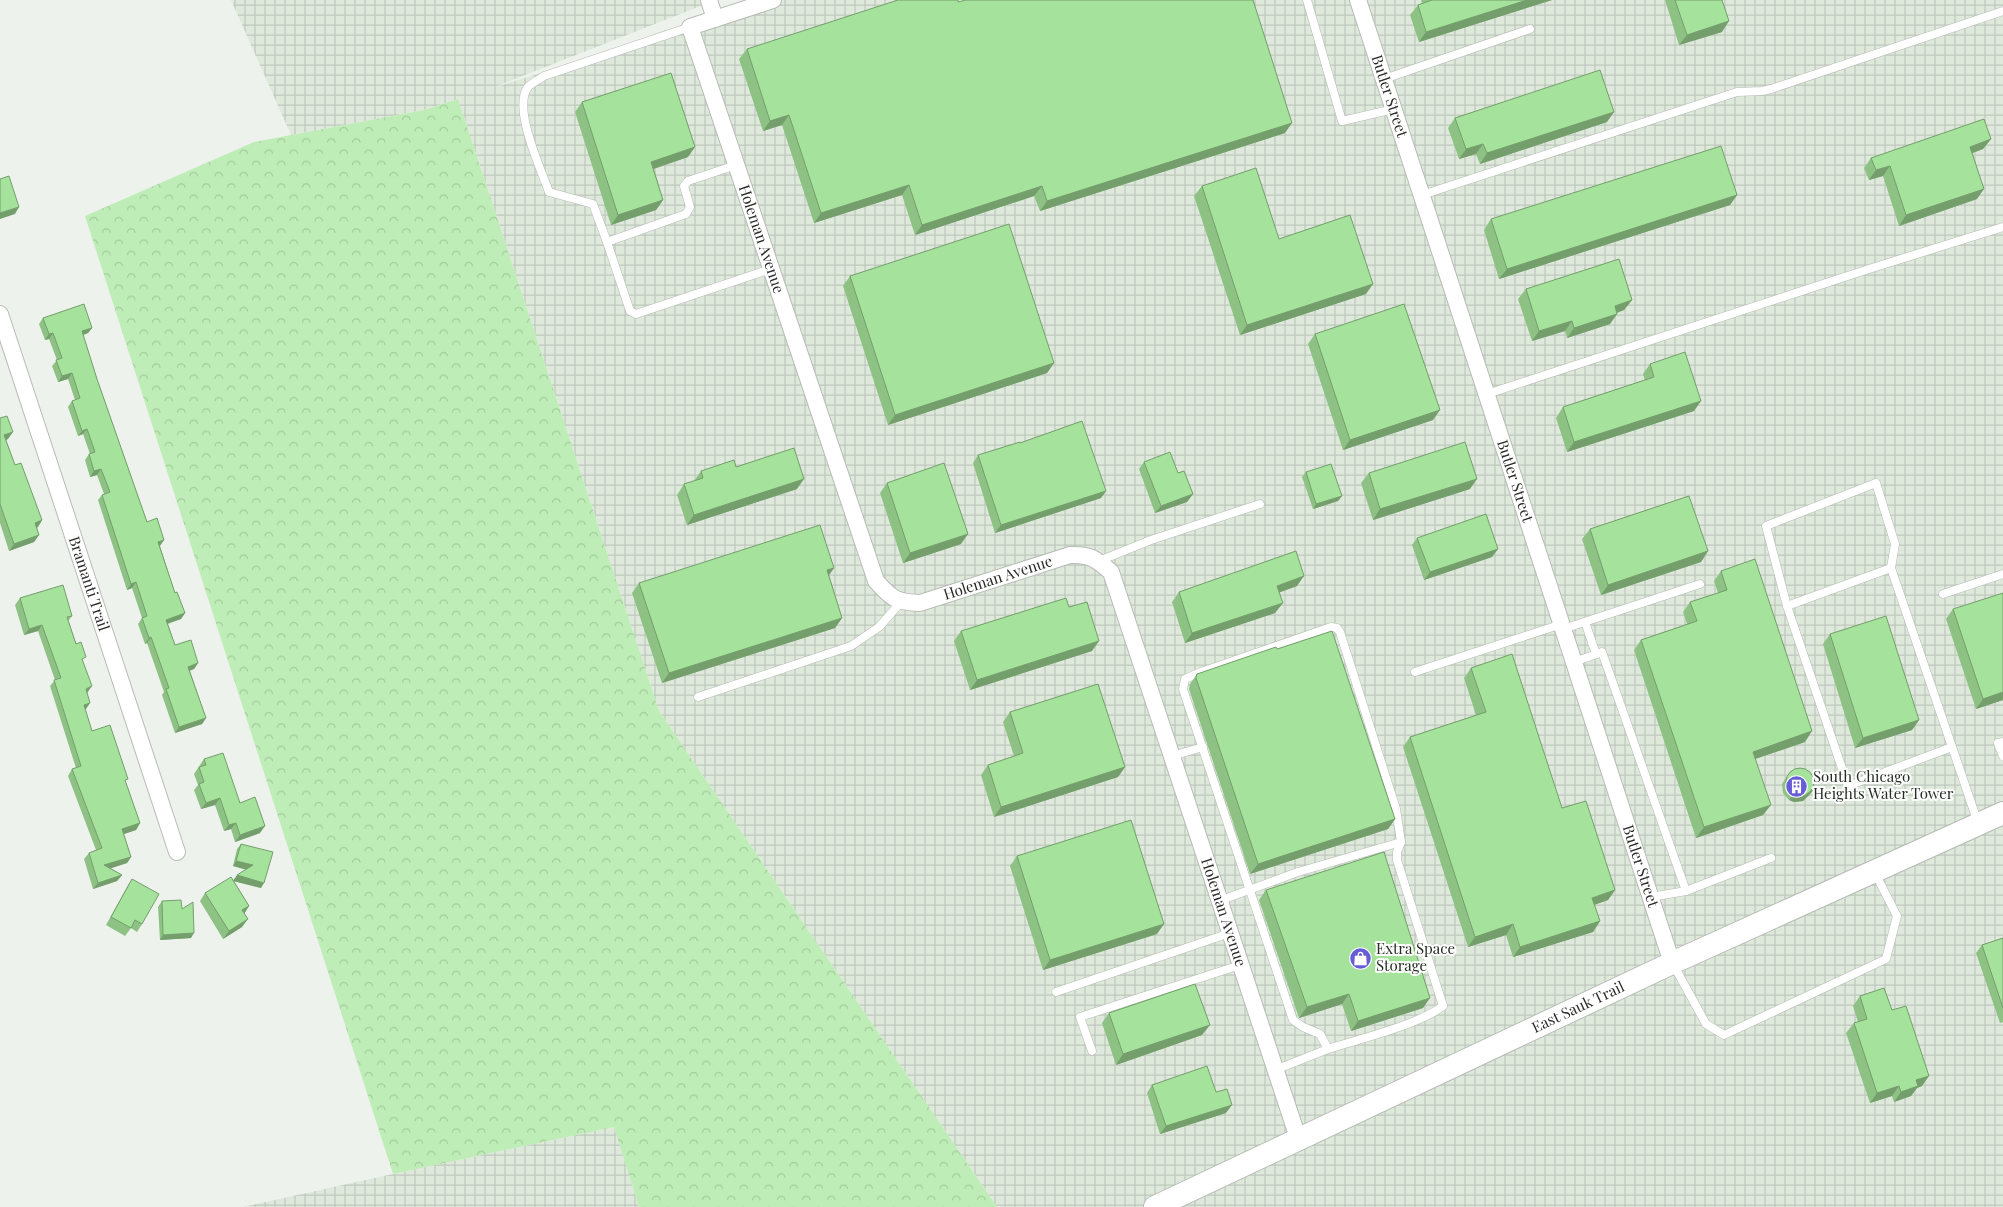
<svg xmlns="http://www.w3.org/2000/svg" width="2003" height="1207" viewBox="0 0 2003 1207" font-family="'Playfair Display',serif">
<defs>
<pattern id="industrial-grid" width="8" height="8" patternUnits="userSpaceOnUse" patternTransform="scale(1.25)"><rect width="8" height="8" fill="#dee9dc"/><path d="M0 4h8M4 0v8" fill="none" stroke="#bec8bd"/></pattern>
<pattern id="forest-crowns" width="20" height="18" patternUnits="userSpaceOnUse" patternTransform="scale(1.25)"><rect width="20" height="18" fill="#bfedb7"/><path d="M2 6a3 3 0 1 1 6 0M12 15a3 3 0 1 1 6 0" fill="none" stroke="#a4cb9d"/></pattern>
</defs>
<rect width="100%" height="100%" fill="#edf2ec"/>
<g fill="url(#industrial-grid)">
<polygon points="231,0 716,0 492,88 623,48 657,33 758,0 2003,0 2003,1207 997,1207 659,711 458,99 424,110 291,135"/>
<polygon points="614,1127 639,1207 243,1207 393,1174"/>
</g>
<polygon fill="url(#forest-crowns)" points="458,99 659,711 997,1207 639,1207 614,1127 393,1174 85,216 254,142 424,110"/>
<g fill="none" stroke-linecap="round" stroke-linejoin="round">
<defs>
<g id="lane">
<polyline points="1307,0 1342,121 1394,109"/>
<path d="M690,27l-146,49c-4,3 -12,7 -16,11 -16,21 13,82 21,105l44,12 14,38 79,-28 4,-7 -6,-21 4,-5 48,-16"/>
<polyline points="1384,79 1530,29"/>
<polyline points="1422,195 1737,92 1762,91 1771,89 2003,11"/>
<polyline points="607,242 630,311 636,314 771,269"/>
<polyline points="1487,394 1869,269 2003,227"/>
<polyline points="1099,561 1151,540 1260,504"/>
<polyline points="1943,594 2003,574"/>
<polyline points="1787,606 1766,526 1876,483 1895,544 1891,568"/>
<polyline points="1585,622 1596,654"/>
<polyline points="1563,629 1700,584"/>
<polyline points="1574,662 1602,652 1686,891"/>
<polyline points="1415,672 1562,624"/>
<polyline points="698,697 851,646 879,627 901,602"/>
<polyline points="2003,742 1998,743 2003,756"/>
<polyline points="1952,747 1848,786 1787,606 1891,568 1978,823"/>
<polyline points="1172,756 1203,747"/>
<polyline points="1651,897 1686,891 1771,858"/>
<polyline points="1219,901 1298,872 1401,842"/>
<polyline points="1673,964 1706,1024 1724,1035 1886,959 1897,916 1875,873"/>
<polyline points="1056,992 1230,933"/>
<polyline points="1092,1051 1080,1017 1240,965"/>
<path d="M1275,1070l53,-21c32,-10 90,-24 115,-43l-46,-146v-8l4,-10 -5,-33 -56,-177 -3,-4 -6,-1 -130,45 -16,7 -2,10 110,331 10,7 17,7 8,15"/>
</g>
<g id="street">
<polyline points="709,0 715,19"/>
<path id="s1" d="M773,0l-83,27 186,554c16,18 20,21 44,22l150,-48c20,-1 26,4 41,17l187,566"/>
<path id="s2" d="M1358,0l314,963"/>
<path id="s3" d="M0,314l177,538"/>
</g>
<g id="secondary">
<path id="s4" d="M1155,1207l517,-244 331,-150"/>
</g>
</defs>
<use href="#lane" stroke="#b7bcb6" stroke-width="9"/>
<use href="#street" stroke="#b7bcb6" stroke-width="18"/>
<use href="#secondary" stroke="#b7bcb6" stroke-width="24"/>
<use href="#lane" stroke="#fff" stroke-width="8"/>
<use href="#street" stroke="#fff" stroke-width="16"/>
<use href="#secondary" stroke="#fff" stroke-width="22"/>
</g>
<g fill="#8ec285">
<polygon points="1421,0 1552,0 1419,42 1410,15 1418,5 1422,3"/>
<polygon points="1665,0 1722,0 1722,32 1679,45"/>
<polygon points="958,2 1285,133 1040,211 1034,196 915,235 902,195 814,223 782,125 763,131 739,59 747,49"/>
<polygon points="582,102 688,157 654,169 663,200 656,210 611,225 575,112"/>
<polygon points="1455,118 1607,122 1480,164 1476,154 1459,159 1448,128"/>
<polygon points="1991,139 1983,149 1972,153 1977,199 1899,226 1883,176 1869,180 1864,168 1871,158"/>
<polygon points="1202,186 1279,239 1366,294 1240,335 1194,196"/>
<polygon points="1737,195 1730,205 1499,279 1484,230 1491,219"/>
<polygon points="850,276 1054,363 1047,373 888,425 843,286"/>
<polygon points="1526,289 1632,300 1624,310 1617,313 1617,314 1610,324 1567,338 1565,331 1532,341 1518,299"/>
<polygon points="43,318 92,328 88,333 83,335 97,379 147,522 160,546 175,593 185,613 181,619 168,624 175,645 198,663 194,669 190,671 206,718 202,724 175,733 162,695 164,692 147,643 145,644 138,624 142,618 132,588 127,590 98,500 102,495 104,494 97,475 90,477 85,460 89,454 90,454 83,434 78,436 68,407 72,401 75,400 68,379 58,382 52,366 57,360 49,339 45,340 39,324"/>
<polygon points="1315,334 1433,420 1343,450 1308,344"/>
<polygon points="1650,364 1694,411 1567,452 1556,418 1563,407 1645,380 1643,374"/>
<polygon points="0,418 8,439 6,440 15,465 42,520 37,528 39,535 34,542 9,551 0,523"/>
<polygon points="1020,443 1106,491 1101,498 995,533 973,463 978,455"/>
<polygon points="1144,462 1178,473 1193,494 1187,502 1155,513 1139,469"/>
<polygon points="701,471 797,489 687,525 677,495 684,484 694,481"/>
<polygon points="1306,472 1342,496 1338,501 1313,509 1302,477"/>
<polygon points="1369,473 1470,489 1373,520 1361,483"/>
<polygon points="887,483 961,544 903,563 880,493"/>
<polygon points="1590,529 1708,551 1701,562 1601,595 1582,539"/>
<polygon points="1417,538 1498,549 1492,557 1424,580 1412,545"/>
<polygon points="834,568 829,575 842,618 835,628 662,683 632,593 639,583"/>
<polygon points="1721,571 1805,742 1755,759 1763,815 1696,838 1634,650 1641,640 1687,624 1683,612 1690,602 1718,593 1714,581"/>
<polygon points="1297,586 1279,592 1275,613 1185,643 1172,602 1179,592"/>
<polygon points="20,598 72,616 68,621 83,662 87,693 86,709 85,709 92,731 125,782 140,823 136,830 124,834 131,857 127,863 110,868 122,875 117,881 93,889 84,859 89,853 96,850 68,776 72,769 76,768 50,686 55,680 38,631 24,635 15,605"/>
<polygon points="1069,607 1092,651 970,690 954,641 961,631"/>
<polygon points="1953,609 2003,700 1976,709 1946,619"/>
<polygon points="1830,634 1919,720 1912,730 1855,748 1823,644"/>
<polygon points="1277,649 1395,819 1388,829 1250,874 1189,689 1190,684 1197,674"/>
<polygon points="1471,668 1615,890 1608,900 1594,905 1600,921 1593,932 1513,957 1506,935 1468,947 1403,747 1410,737 1476,715 1464,678"/>
<polygon points="1010,712 1125,767 1118,777 994,817 981,775 988,765 1014,756 1003,722"/>
<polygon points="204,759 240,803 260,833 235,842 231,829 224,831 215,805 201,809 194,790 198,785 194,774"/>
<polygon points="1788,775 1814,789 1810,794 1803,801 1794,802 1789,800 1783,793 1782,784"/>
<polygon points="241,844 261,888 234,881 249,906 244,913 242,927 223,939 200,901 205,893 233,880 246,870 233,866 237,849"/>
<polygon points="1017,856 1157,934 1043,970 1010,866"/>
<polygon points="132,879 142,924 137,932 131,928 125,936 106,925 127,887"/>
<polygon points="1266,890 1423,1008 1351,1031 1342,1004 1299,1018 1259,900"/>
<polygon points="162,901 182,909 191,938 160,940 158,907"/>
<polygon points="2003,938 2003,1022 2000,1023 1976,953 1982,945"/>
<polygon points="1860,996 1892,1010 1922,1086 1917,1088 1911,1096 1894,1102 1892,1096 1870,1103 1846,1033 1854,1023 1858,1022 1853,1006"/>
<polygon points="1109,1013 1202,1035 1116,1065 1102,1023"/>
<polygon points="1152,1085 1216,1092 1226,1113 1160,1134 1147,1093"/>
</g>
<g fill="#749e6c">
<polygon points="1527,0 1552,0 1419,42 1426,32"/>
<polygon points="1729,21 1722,32 1679,45 1687,35"/>
<polygon points="1614,112 1607,122 1480,164 1487,153"/>
<polygon points="789,115 782,125 763,131 770,121"/>
<polygon points="1292,123 1285,133 1040,211 1047,201"/>
<polygon points="1991,139 1983,149 1962,157 1970,147"/>
<polygon points="1483,144 1476,154 1459,159 1466,149"/>
<polygon points="695,147 688,157 644,172 651,162"/>
<polygon points="1890,166 1883,176 1869,180 1876,170"/>
<polygon points="909,185 902,195 814,223 821,213"/>
<polygon points="1042,186 1034,196 915,235 922,225"/>
<polygon points="1984,189 1977,199 1899,226 1906,215"/>
<polygon points="1737,195 1730,205 1499,279 1507,269"/>
<polygon points="663,200 656,210 611,225 618,215"/>
<polygon points="19,207 15,214 0,219 0,213"/>
<polygon points="1373,284 1366,294 1240,335 1247,325"/>
<polygon points="1632,300 1624,310 1608,316 1615,306"/>
<polygon points="1617,314 1610,324 1567,338 1574,328"/>
<polygon points="1572,321 1565,331 1532,341 1539,331"/>
<polygon points="92,328 88,333 78,337 82,331"/>
<polygon points="53,333 49,339 45,340 49,334"/>
<polygon points="1054,363 1047,373 888,425 895,415"/>
<polygon points="72,373 68,379 58,382 62,376"/>
<polygon points="1701,401 1694,411 1567,452 1574,442"/>
<polygon points="1440,410 1433,420 1343,450 1350,440"/>
<polygon points="87,429 83,434 78,436 82,431"/>
<polygon points="13,432 8,439 0,442 4,435"/>
<polygon points="101,469 97,475 90,477 94,471"/>
<polygon points="804,479 797,489 687,525 694,515"/>
<polygon points="1477,479 1470,489 1373,520 1380,509"/>
<polygon points="1106,491 1101,498 995,533 1001,525"/>
<polygon points="1193,494 1187,502 1155,513 1161,506"/>
<polygon points="1342,496 1338,501 1313,509 1316,504"/>
<polygon points="42,520 38,527 30,530 35,523"/>
<polygon points="968,534 961,544 903,563 910,553"/>
<polygon points="39,535 34,542 9,551 14,544"/>
<polygon points="164,540 160,546 154,548 158,542"/>
<polygon points="1498,549 1492,557 1424,580 1430,572"/>
<polygon points="1708,551 1701,562 1601,595 1608,585"/>
<polygon points="834,568 827,578 827,570"/>
<polygon points="1304,576 1297,586 1270,596 1277,586"/>
<polygon points="136,582 132,588 127,590 131,584"/>
<polygon points="1283,603 1275,613 1185,643 1192,633"/>
<polygon points="185,613 181,619 162,625 166,620"/>
<polygon points="842,618 835,628 662,683 669,673"/>
<polygon points="42,625 38,631 24,635 29,629"/>
<polygon points="151,637 147,643 145,644 149,638"/>
<polygon points="1099,641 1092,651 970,690 977,680"/>
<polygon points="198,663 194,669 184,672 188,667"/>
<polygon points="92,686 87,693 86,689"/>
<polygon points="2003,692 2003,700 1976,709 1983,699"/>
<polygon points="90,703 86,709 79,711 84,705"/>
<polygon points="206,718 202,724 175,733 179,727"/>
<polygon points="1919,720 1912,730 1855,748 1863,738"/>
<polygon points="1812,731 1805,742 1746,762 1753,752"/>
<polygon points="1125,767 1118,777 994,817 1001,807"/>
<polygon points="1814,789 1810,794 1803,801 1794,802 1789,800 1793,795"/>
<polygon points="220,798 215,805 201,809 206,803"/>
<polygon points="1771,805 1763,815 1696,838 1704,827"/>
<polygon points="1395,819 1388,829 1250,874 1258,864"/>
<polygon points="140,823 136,830 118,836 122,829"/>
<polygon points="236,823 231,829 224,831 229,825"/>
<polygon points="265,826 260,833 235,842 240,835"/>
<polygon points="131,857 127,863 100,872 104,865"/>
<polygon points="236,861 253,865 249,870 233,866"/>
<polygon points="122,875 117,881 93,889 98,883"/>
<polygon points="237,875 264,883 261,888 233,881"/>
<polygon points="1615,890 1608,900 1585,908 1592,898"/>
<polygon points="249,906 244,914 242,910"/>
<polygon points="248,919 242,927 223,939 229,931"/>
<polygon points="1600,921 1593,932 1513,957 1520,947"/>
<polygon points="1164,924 1157,934 1043,970 1050,960"/>
<polygon points="1513,924 1506,935 1468,947 1475,937"/>
<polygon points="194,933 191,938 160,940 163,935"/>
<polygon points="1349,994 1342,1004 1299,1018 1307,1007"/>
<polygon points="1430,998 1423,1008 1351,1031 1358,1021"/>
<polygon points="1210,1025 1202,1035 1116,1065 1123,1054"/>
<polygon points="1929,1076 1922,1086 1917,1088 1911,1096 1894,1102 1901,1092 1916,1080"/>
<polygon points="1899,1086 1892,1096 1870,1103 1877,1093"/>
<polygon points="1232,1105 1226,1113 1160,1134 1166,1126"/>
</g>
<g fill="#a5e29b" stroke="#749e6c">
<polygon points="898,0 958,0 958,2 966,0 1253,0 1292,123 1047,201 1042,186 922,225 909,185 821,213 789,115 770,121 747,49"/>
<polygon points="1432,0 1527,0 1426,32 1418,5"/>
<polygon points="1675,0 1722,0 1729,21 1687,35"/>
<polygon points="1600,70 1614,112 1487,153 1483,144 1466,149 1455,118"/>
<polygon points="671,73 695,147 651,162 663,200 618,215 582,102"/>
<polygon points="1984,119 1991,139 1970,147 1984,189 1906,215 1890,166 1876,170 1871,158"/>
<polygon points="1721,146 1737,195 1507,269 1491,219"/>
<polygon points="1256,168 1279,239 1350,215 1373,284 1247,325 1202,186"/>
<polygon points="9,176 19,207 0,213 0,179"/>
<polygon points="1009,224 1054,363 895,415 850,276"/>
<polygon points="1619,259 1632,300 1615,306 1617,314 1574,328 1572,321 1539,331 1526,289"/>
<polygon points="84,304 92,328 82,331 97,379 147,522 157,518 164,540 158,542 175,593 177,592 185,613 166,620 175,645 191,640 198,663 188,667 206,718 179,727 166,689 169,688 151,637 149,638 142,618 147,616 136,582 131,584 102,495 110,492 101,469 94,471 89,454 95,452 87,429 82,431 72,401 80,398 72,373 62,376 56,360 62,358 53,333 49,334 43,318"/>
<polygon points="1404,304 1440,410 1350,440 1315,334"/>
<polygon points="1685,352 1701,401 1574,442 1563,407 1654,377 1650,364"/>
<polygon points="7,416 13,432 4,435 15,465 21,463 42,520 35,523 39,535 14,544 0,504 0,418"/>
<polygon points="1082,421 1106,491 1001,525 978,455 1020,442 1020,443"/>
<polygon points="1465,442 1477,479 1380,509 1369,473"/>
<polygon points="794,448 804,479 694,515 684,484 703,478 701,471 734,460 736,467"/>
<polygon points="1170,452 1178,473 1184,471 1193,494 1161,506 1144,462"/>
<polygon points="944,463 968,534 910,553 887,483"/>
<polygon points="1331,464 1342,496 1316,504 1306,472"/>
<polygon points="1689,496 1708,551 1608,585 1590,529"/>
<polygon points="1486,514 1498,549 1430,572 1417,538"/>
<polygon points="820,525 834,568 827,570 842,618 669,673 639,583"/>
<polygon points="1296,551 1304,576 1277,586 1283,603 1192,633 1179,592"/>
<polygon points="1755,559 1812,731 1753,752 1771,805 1704,827 1641,640 1697,621 1690,602 1727,590 1721,571"/>
<polygon points="63,585 72,616 67,617 76,644 81,642 86,657 82,659 92,686 86,689 90,703 84,705 92,731 110,725 128,779 125,780 140,823 122,829 131,857 104,865 122,875 98,883 89,853 102,848 72,769 81,766 54,680 61,678 42,625 29,629 20,598"/>
<polygon points="2003,593 2003,692 1983,699 1953,609"/>
<polygon points="1066,598 1069,607 1087,602 1099,641 977,680 961,631"/>
<polygon points="1886,616 1919,720 1863,738 1830,634"/>
<polygon points="1332,631 1395,819 1258,864 1196,678 1197,674 1276,647 1277,649"/>
<polygon points="1512,654 1562,808 1586,801 1615,890 1592,898 1600,921 1520,947 1513,924 1475,937 1410,737 1486,712 1471,668"/>
<polygon points="1098,684 1125,767 1001,807 988,765 1023,753 1010,712"/>
<polygon points="223,753 240,803 255,797 265,826 240,835 236,823 229,825 220,798 206,803 199,784 204,782 199,767 206,765 204,759"/>
<circle cx="1800" cy="782" r="14"/>
<polygon points="1131,820 1164,924 1050,960 1017,856"/>
<polygon points="241,844 273,852 264,883 237,875 253,865 236,861"/>
<polygon points="1384,852 1430,998 1358,1021 1349,994 1307,1007 1266,890"/>
<polygon points="231,877 249,906 242,910 248,919 229,931 205,893"/>
<polygon points="132,879 159,894 142,924 135,920 131,928 111,917"/>
<polygon points="181,900 182,909 193,902 194,933 163,935 162,901"/>
<polygon points="2003,938 2003,1008 1982,945"/>
<polygon points="1195,984 1210,1025 1123,1054 1109,1013"/>
<polygon points="1884,988 1892,1010 1906,1006 1929,1076 1916,1080 1918,1086 1901,1092 1899,1086 1877,1093 1854,1023 1867,1019 1860,996"/>
<polygon points="1207,1066 1216,1092 1227,1089 1232,1105 1166,1126 1152,1085"/>
</g>
<defs>
<symbol id="building-disc" viewBox="-11 -11 22 22"><circle r="9.5" fill="#665dd7" stroke="#fcfffb"/><path d="M-4-6H4V6H1V3H-1V6H-4ZM-2.5-4.3h1.7v1.8h-1.7ZM.8-4.3h1.7v1.8H.8ZM-2.5-1h1.7V.8h-1.7ZM.8-1h1.7V.8H.8Z" fill="#fff"/></symbol>
<symbol id="shop-disc" viewBox="-11 -11 22 22"><circle r="9.5" fill="#665dd7" stroke="#fcfffb"/><path d="M-5-2.5h2.3a2.7 3.5 0 0 1 5.4 0H5L5.5 6h-11ZM-1.5-2.5h3a1.5 2.3 0 0 0-3 0Z" fill="#fff"/></symbol>
</defs>
<g fill-rule="evenodd">
<use href="#building-disc" x="1784" y="774" width="25" height="25"/>
<use href="#shop-disc" x="1348" y="946" width="25" height="25"/>
</g>
<g text-anchor="middle" stroke-width="4" stroke-linejoin="round" paint-order="stroke">
<g font-size="15" fill="#282a27" stroke="#fcfffb">
<text dy="5" stroke="none"><textPath href="#s2" startOffset="101">Butler Street</textPath></text>
<text dy="5" stroke="none"><textPath href="#s1" startOffset="311">Holeman Avenue</textPath></text>
<text dy="5" stroke="none"><textPath href="#s2" startOffset="506">Butler Street</textPath></text>
<text dy="5" stroke="none"><textPath href="#s1" startOffset="805">Holeman Avenue</textPath></text>
<text dy="5" stroke="none"><textPath href="#s3" startOffset="284">Bramanti Trail</textPath></text>
<text dy="5" stroke="none"><textPath href="#s2" startOffset="911">Butler Street</textPath></text>
<text dy="5" stroke="none"><textPath href="#s1" startOffset="1285">Holeman Avenue</textPath></text>
<text dy="5" stroke="none"><textPath href="#s4" startOffset="468">East Sauk Trail</textPath></text>
</g>
<g font-size="15" fill="#282a27" stroke="#fcfffb" text-anchor="start">
<text x="1813" y="782">South Chicago<tspan x="1813" dy="17">Heights Water Tower</tspan></text>
<text x="1376" y="954">Extra Space<tspan x="1376" dy="17">Storage</tspan></text>
</g>
</g>
</svg>
